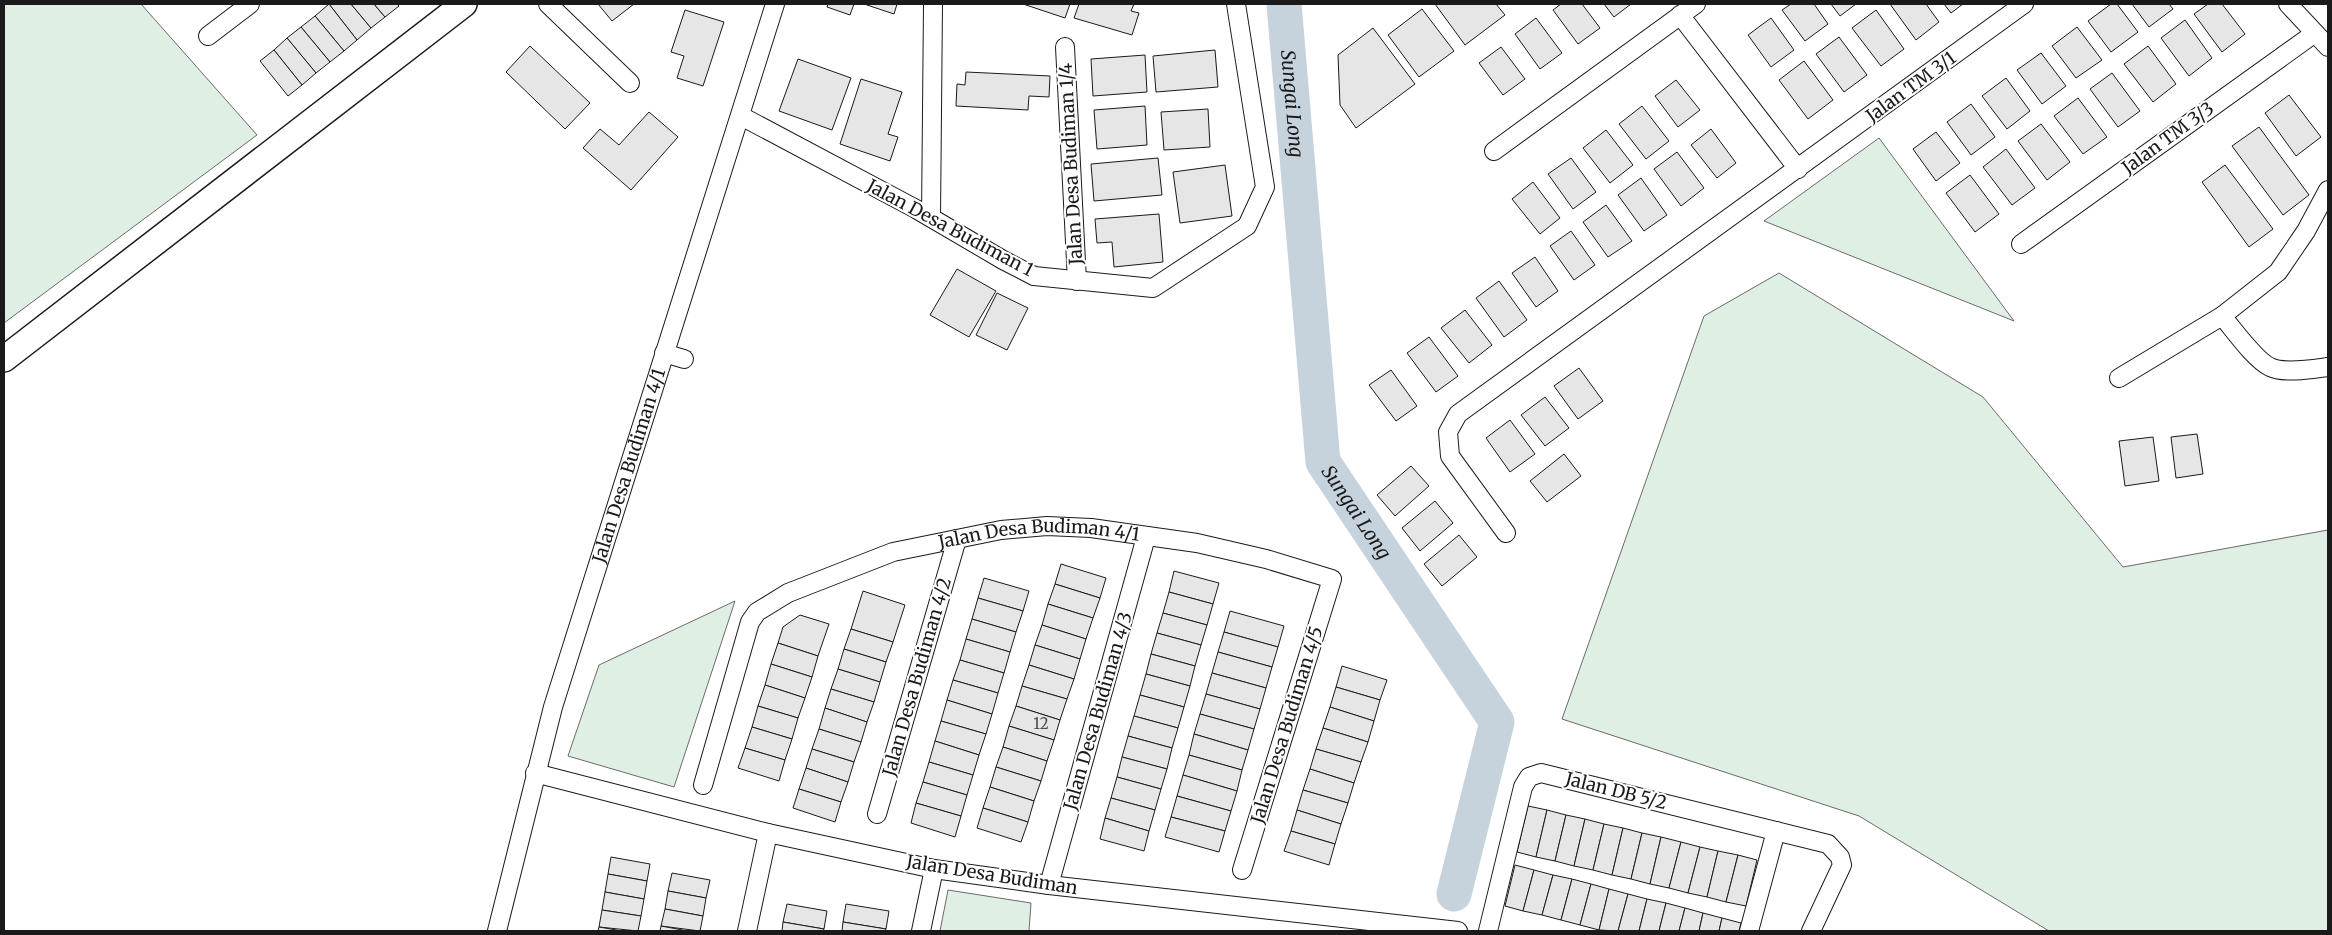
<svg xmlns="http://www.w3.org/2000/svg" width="2332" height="935" viewBox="0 0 2332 935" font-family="Merriweather,serif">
<rect width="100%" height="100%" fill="#fff"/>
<g fill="#e0efe3" stroke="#6a6a6a">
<polygon points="4,4 141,4 257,135 4,323"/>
<polygon points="1879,138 2014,321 1764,221"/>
<polygon points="1779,273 1983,397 2123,567 2328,530 2328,931 2049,931 1859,816 1562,719 1704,316"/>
<polygon points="735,601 674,787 568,756 599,665"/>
<polygon points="948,890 1031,903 1029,931 940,931"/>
</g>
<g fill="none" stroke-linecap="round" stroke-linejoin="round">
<path stroke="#c6d2dc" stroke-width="35" id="s1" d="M1284,4l39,458 174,260 -43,172"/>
</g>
<g fill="#e6e6e6" stroke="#1a1a1a">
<polygon points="329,4 351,4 371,28 357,40"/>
<polygon points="329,4 357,40 344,51 315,16"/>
<polygon points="351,4 374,4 385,17 371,28"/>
<polygon points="374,4 397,4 399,6 385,17"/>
<polygon points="598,4 634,4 612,21"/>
<polygon points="828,4 854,4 850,15 827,7"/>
<polygon points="864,4 897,4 894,14"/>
<polygon points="1023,4 1070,4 1065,18"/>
<polygon points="1079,4 1134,4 1131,11 1139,13 1132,35 1074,18"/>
<polygon points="1435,4 1496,4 1505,15 1465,45"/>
<polygon points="1561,4 1582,4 1600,28 1578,44 1553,10"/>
<polygon points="1604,4 1631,4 1614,17"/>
<polygon points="1791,4 1814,4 1828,24 1805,41 1782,10"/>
<polygon points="1831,4 1856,4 1840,16"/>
<polygon points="1890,4 1926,4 1939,22 1916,40"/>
<polygon points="1944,4 1963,4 1951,13"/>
<polygon points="2111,4 2117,4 2138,32 2111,52 2088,21"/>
<polygon points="2132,4 2169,4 2173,9 2149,27"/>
<polygon points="2208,4 2222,4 2245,34 2222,52 2194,14"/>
<polygon points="1422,9 1454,51 1419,77 1388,35"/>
<polygon points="685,10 724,22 703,86 677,78 684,56 671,52"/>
<polygon points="1876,10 1904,49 1881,66 1852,28"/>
<polygon points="315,16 344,51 330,62 301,27"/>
<polygon points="1536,18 1562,53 1540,69 1515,34"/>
<polygon points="1771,18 1794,50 1771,67 1748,35"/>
<polygon points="2185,20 2212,58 2189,76 2161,38"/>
<polygon points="301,27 330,62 316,73 287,38"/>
<polygon points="2077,27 2102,60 2076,78 2052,46"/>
<polygon points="1373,28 1415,84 1356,128 1340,105 1338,55"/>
<polygon points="1839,37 1867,75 1844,92 1816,54"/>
<polygon points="287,38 316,73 302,85 274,50"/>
<polygon points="530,46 590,103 565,129 506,72"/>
<polygon points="2148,46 2176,84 2153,102 2124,64"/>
<polygon points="1501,47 1525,79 1503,95 1479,63"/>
<polygon points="274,50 302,85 288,96 260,61"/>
<polygon points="1215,50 1218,87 1156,92 1153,56"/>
<polygon points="2041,53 2066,86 2042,104 2017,70"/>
<polygon points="1145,55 1147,92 1093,96 1091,59"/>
<polygon points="798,59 851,78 832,130 779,111"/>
<polygon points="1804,61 1833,100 1808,119 1779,80"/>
<polygon points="966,72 1050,76 1049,97 1029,96 1028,110 956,106 957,84 965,85"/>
<polygon points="2112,73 2140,111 2118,127 2090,89"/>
<polygon points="2006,78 2030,111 2007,129 1982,96"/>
<polygon points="861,79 902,92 888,134 898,137 890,161 840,144"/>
<polygon points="1676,80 1700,110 1678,127 1655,96"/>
<polygon points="2289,95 2321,137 2296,156 2265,113"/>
<polygon points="2078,98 2107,137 2083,154 2054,116"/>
<polygon points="1971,104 1995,137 1971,155 1947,122"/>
<polygon points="1145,106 1147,145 1097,149 1094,110"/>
<polygon points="1642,106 1669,141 1646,159 1619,124"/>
<polygon points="1208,109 1210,147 1164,150 1161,112"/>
<polygon points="649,112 678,137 631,190 583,148 600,129 619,145"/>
<polygon points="2041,124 2070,162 2047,180 2018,141"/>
<polygon points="2259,127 2309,195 2283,215 2232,146"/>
<polygon points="1711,129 1736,163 1717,178 1691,145"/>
<polygon points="1606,130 1633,165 1610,183 1583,148"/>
<polygon points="1936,132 1960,163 1936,181 1913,149"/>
<polygon points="2006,149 2035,188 2012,205 1983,167"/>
<polygon points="1677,152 1704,188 1681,206 1654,169"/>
<polygon points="1158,158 1162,195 1094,201 1091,164"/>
<polygon points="1571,158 1596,192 1573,209 1548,174"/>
<polygon points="1225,165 1232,216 1180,223 1173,172"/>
<polygon points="2225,165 2273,229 2249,247 2202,182"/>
<polygon points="1970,175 1999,214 1975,232 1946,193"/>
<polygon points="1641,178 1667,215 1644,231 1618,195"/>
<polygon points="1533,182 1560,218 1540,234 1512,199"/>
<polygon points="1606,205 1632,241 1608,257 1583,222"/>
<polygon points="1159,214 1163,262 1114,267 1112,242 1097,243 1095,219"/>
<polygon points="1571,231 1595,265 1574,280 1550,246"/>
<polygon points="1535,257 1558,291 1536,307 1512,273"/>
<polygon points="957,269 996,291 969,337 930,315"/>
<polygon points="1499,281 1527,320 1504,337 1476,298"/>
<polygon points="997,293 1028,308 1007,350 976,335"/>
<polygon points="1465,310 1492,345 1469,363 1441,328"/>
<polygon points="1429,337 1458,376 1436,392 1407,353"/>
<polygon points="1579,368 1603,401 1578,419 1554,386"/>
<polygon points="1391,370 1417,406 1396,421 1369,385"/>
<polygon points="1545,397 1569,428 1545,446 1521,415"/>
<polygon points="1510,420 1535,454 1510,472 1486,438"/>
<polygon points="2197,434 2203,474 2176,478 2171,437"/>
<polygon points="2153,437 2159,481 2125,486 2119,441"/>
<polygon points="1564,454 1581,476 1547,502 1530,481"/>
<polygon points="1411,466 1429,486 1395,516 1377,495"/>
<polygon points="1435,501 1453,523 1420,551 1402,528"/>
<polygon points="1459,535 1477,557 1442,586 1424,564"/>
<polygon points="1061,564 1106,578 1100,598 1055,584"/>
<polygon points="1174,571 1219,583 1213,604 1169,592"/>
<polygon points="984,578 1029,591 1023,611 978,598"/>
<polygon points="1055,584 1100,598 1093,618 1048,604"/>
<polygon points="863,591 905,605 893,642 851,629"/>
<polygon points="1169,592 1213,604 1207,625 1163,613"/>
<polygon points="978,598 1023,611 1016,632 972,619"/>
<polygon points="1048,604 1093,618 1086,639 1042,625"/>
<polygon points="1230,611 1284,626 1278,647 1224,632"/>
<polygon points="1163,613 1207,625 1201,645 1157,633"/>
<polygon points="800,615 829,624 818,656 778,643 783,627"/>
<polygon points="972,619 1016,632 1010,652 966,639"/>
<polygon points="1042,625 1086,639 1080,659 1035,645"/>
<polygon points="851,629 893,642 886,662 844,649"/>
<polygon points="1224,632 1278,647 1272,667 1218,652"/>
<polygon points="1157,633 1201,645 1195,666 1151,654"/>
<polygon points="966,639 1010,652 1004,673 960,660"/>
<polygon points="778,643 818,656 812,677 771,664"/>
<polygon points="1035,645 1080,659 1074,679 1029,665"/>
<polygon points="844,649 886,662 880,682 838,669"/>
<polygon points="1218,652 1272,667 1266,688 1212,673"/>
<polygon points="1151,654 1195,666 1190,686 1146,674"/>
<polygon points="960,660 1004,673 998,693 953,680"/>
<polygon points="771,664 812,677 805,698 765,685"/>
<polygon points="1029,665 1074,679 1067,699 1022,686"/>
<polygon points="1342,666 1387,680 1380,700 1336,687"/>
<polygon points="838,669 880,682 874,702 831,689"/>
<polygon points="1212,673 1266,688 1260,709 1206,694"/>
<polygon points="1146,674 1190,686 1184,707 1140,695"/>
<polygon points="953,680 998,693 992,714 947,700"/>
<polygon points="765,685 805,698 798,718 758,706"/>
<polygon points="1022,686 1067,699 1060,720 1016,706"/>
<polygon points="1336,687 1380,700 1374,721 1330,707"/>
<polygon points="831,689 874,702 867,722 825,708"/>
<polygon points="1206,694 1260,709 1254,729 1200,714"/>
<polygon points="1140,695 1184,707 1178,728 1134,716"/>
<polygon points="947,700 992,714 986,734 941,721"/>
<polygon points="758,706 798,718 792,739 752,727"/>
<polygon points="1016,706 1060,720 1054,740 1009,726"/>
<polygon points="1330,707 1374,721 1368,742 1323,728"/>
<polygon points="825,708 867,722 861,742 819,729"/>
<polygon points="1200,714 1254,729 1248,750 1194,734"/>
<polygon points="1134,716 1178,728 1172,748 1128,736"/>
<polygon points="941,721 986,734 979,755 935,741"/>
<polygon points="1009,726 1054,740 1047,761 1003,747"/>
<polygon points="752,727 792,739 785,760 745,748"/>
<polygon points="1323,728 1368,742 1361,762 1316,749"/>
<polygon points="819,729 861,742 854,762 812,749"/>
<polygon points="1194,734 1248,750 1242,770 1189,755"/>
<polygon points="1128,736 1172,748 1167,769 1122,757"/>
<polygon points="935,741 979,755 973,775 929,762"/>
<polygon points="1003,747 1047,761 1041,781 996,767"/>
<polygon points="745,748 785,760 779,781 738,768"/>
<polygon points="812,749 854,762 848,782 806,768"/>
<polygon points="1316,749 1361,762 1354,783 1310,769"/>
<polygon points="1189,755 1242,770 1237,791 1183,775"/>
<polygon points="1122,757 1167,769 1161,789 1117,777"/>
<polygon points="929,762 973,775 967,795 923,782"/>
<polygon points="996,767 1041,781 1034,801 990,787"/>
<polygon points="806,768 848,782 841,802 799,789"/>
<polygon points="1310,769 1354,783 1348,803 1303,790"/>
<polygon points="1183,775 1237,791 1231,811 1177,796"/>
<polygon points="1117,777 1161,789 1155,810 1111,798"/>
<polygon points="923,782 967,795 961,816 916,803"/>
<polygon points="990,787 1034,801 1028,822 983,808"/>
<polygon points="799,789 841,802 835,822 793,808"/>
<polygon points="1303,790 1348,803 1341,824 1297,810"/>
<polygon points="1177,796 1231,811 1225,831 1171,817"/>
<polygon points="1111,798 1155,810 1149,831 1105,818"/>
<polygon points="916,803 961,816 955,837 911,823"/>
<polygon points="1528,806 1547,810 1536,857 1517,852"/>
<polygon points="983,808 1028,822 1021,842 977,828"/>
<polygon points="1297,810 1341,824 1335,844 1291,831"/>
<polygon points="1547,810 1566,815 1555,861 1536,857"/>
<polygon points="1566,815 1585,819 1574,866 1555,861"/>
<polygon points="1171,817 1225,831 1219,852 1165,837"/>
<polygon points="1105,818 1149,831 1144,851 1100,839"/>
<polygon points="1585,819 1604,824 1593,870 1574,866"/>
<polygon points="1604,824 1623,828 1612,875 1593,870"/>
<polygon points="1623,828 1642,833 1631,879 1612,875"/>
<polygon points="1291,831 1335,844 1329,865 1284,851"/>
<polygon points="1642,833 1661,837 1650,884 1631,879"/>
<polygon points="1661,837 1681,842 1669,888 1650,884"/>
<polygon points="1681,842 1700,847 1688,893 1669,888"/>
<polygon points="1700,847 1718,851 1707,897 1688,893"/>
<polygon points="1718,851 1738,855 1726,902 1707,897"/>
<polygon points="1738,855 1757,860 1746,906 1726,902"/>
<polygon points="611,857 650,864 647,881 608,874"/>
<polygon points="1515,865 1534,870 1523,911 1505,906"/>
<polygon points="1534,870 1553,875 1542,915 1523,911"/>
<polygon points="672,873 710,880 706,898 668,891"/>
<polygon points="608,874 647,881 644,899 605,892"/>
<polygon points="1553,875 1572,879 1561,920 1542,915"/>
<polygon points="1572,879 1591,884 1580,925 1561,920"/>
<polygon points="1591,884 1609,889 1599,930 1580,925"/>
<polygon points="1609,889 1628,894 1618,931 1599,930"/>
<polygon points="668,891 706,898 703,916 665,909"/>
<polygon points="605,892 644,899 641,916 602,910"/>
<polygon points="1628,894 1647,899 1639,931 1618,931"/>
<polygon points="1647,899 1666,903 1659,931 1639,931"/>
<polygon points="1666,903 1685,908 1679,931 1659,931"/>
<polygon points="787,904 827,911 824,929 783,922"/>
<polygon points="846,904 889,911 886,929 843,922"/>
<polygon points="1685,908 1703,913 1699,931 1679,931"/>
<polygon points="665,909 703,916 700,931 661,926"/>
<polygon points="602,910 641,916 638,931 599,927"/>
<polygon points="1703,913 1722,918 1719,931 1699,931"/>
<polygon points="1722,918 1741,923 1739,931 1719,931"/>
<polygon points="783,922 824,929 823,931 782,931"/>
<polygon points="843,922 886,929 885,931 842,931"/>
<polygon points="661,926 688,931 660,931"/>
<polygon points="599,927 622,931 598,931"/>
</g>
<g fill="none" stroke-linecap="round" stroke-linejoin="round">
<defs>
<g id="street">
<polyline points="548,4 630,83"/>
<polyline points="2288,4 2328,47"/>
<polyline points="1680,15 1798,169"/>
<polyline points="208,36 250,4"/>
<polyline points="1065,47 1077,281"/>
<polyline points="741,116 916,209 1003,260 1034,276 1153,288 1247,226 1265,187 1236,4"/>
<polyline points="1494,151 1696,4"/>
<polyline points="931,217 933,4"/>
<polyline points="2021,244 2315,33"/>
<path d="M2222,316c12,14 33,44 48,51 14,7 43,2 58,0"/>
<polyline points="664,353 684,359"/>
<polyline points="2119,378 2222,316 2278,272 2306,231 2328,190"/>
<polyline points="1506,533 1450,456 1448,432 1458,414 2024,4"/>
<polyline points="535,773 768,833 934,869 1049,885 1458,931"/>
<path id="s2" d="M703,785l47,-163 7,-10 31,-19 105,-41 108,-22 46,-4 44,2 106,15 69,16 66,20 -90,291"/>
<polyline points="877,814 957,539"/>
<polyline points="1049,885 1146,537"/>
<path id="s3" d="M497,931l56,-224 222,-703"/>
<polyline points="747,931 768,833"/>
<polyline points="921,931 934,869"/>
<polyline points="1488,931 1523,787 1529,777 1541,773 1828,844 1840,857 1842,865 1811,931"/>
<polyline points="1749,931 1776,831"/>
</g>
<polyline id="secondary" points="4,359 464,4"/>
</defs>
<use href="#street" stroke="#1a1a1a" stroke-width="20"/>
<use href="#secondary" stroke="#1a1a1a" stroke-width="28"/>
<use href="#street" stroke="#fff" stroke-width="18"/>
<use href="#secondary" stroke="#fff" stroke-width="25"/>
</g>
<g text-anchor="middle" stroke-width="4" stroke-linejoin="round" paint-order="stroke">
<g font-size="15" fill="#4d4d4d">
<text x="1041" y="729">12</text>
</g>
<g font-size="18" fill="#1a1a1a" stroke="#fff">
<text transform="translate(1911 87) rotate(-36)" y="6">Jalan TM 3/1</text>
<text transform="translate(2168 138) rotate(-36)" y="6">Jalan TM 3/3</text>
<text transform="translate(1071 164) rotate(-93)" y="6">Jalan Desa Budiman 1/4</text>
<text transform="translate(950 228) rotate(28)" y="6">Jalan Desa Budiman 1</text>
<text dy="6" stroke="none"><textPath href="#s3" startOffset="484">Jalan Desa Budiman 4/1</textPath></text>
<text dy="6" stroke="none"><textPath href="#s2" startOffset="479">Jalan Desa Budiman 4/1</textPath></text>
<text transform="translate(917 677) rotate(-74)" y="6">Jalan Desa Budiman 4/2</text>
<text transform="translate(1098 711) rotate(-74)" y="6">Jalan Desa Budiman 4/3</text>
<text transform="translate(1287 725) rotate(-73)" y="6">Jalan Desa Budiman 4/5</text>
<text transform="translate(1616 791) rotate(14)" y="6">Jalan DB 5/2</text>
<text transform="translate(992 875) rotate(9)" y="6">Jalan Desa Budiman</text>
</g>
<g font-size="19" font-style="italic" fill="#1a1a1a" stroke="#fff">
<text dy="7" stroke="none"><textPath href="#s1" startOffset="100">Sungai Long</textPath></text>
<text dy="7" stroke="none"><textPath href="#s1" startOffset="520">Sungai Long</textPath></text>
</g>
</g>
<rect width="2332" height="935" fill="none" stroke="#1a1a1a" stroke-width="10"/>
</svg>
